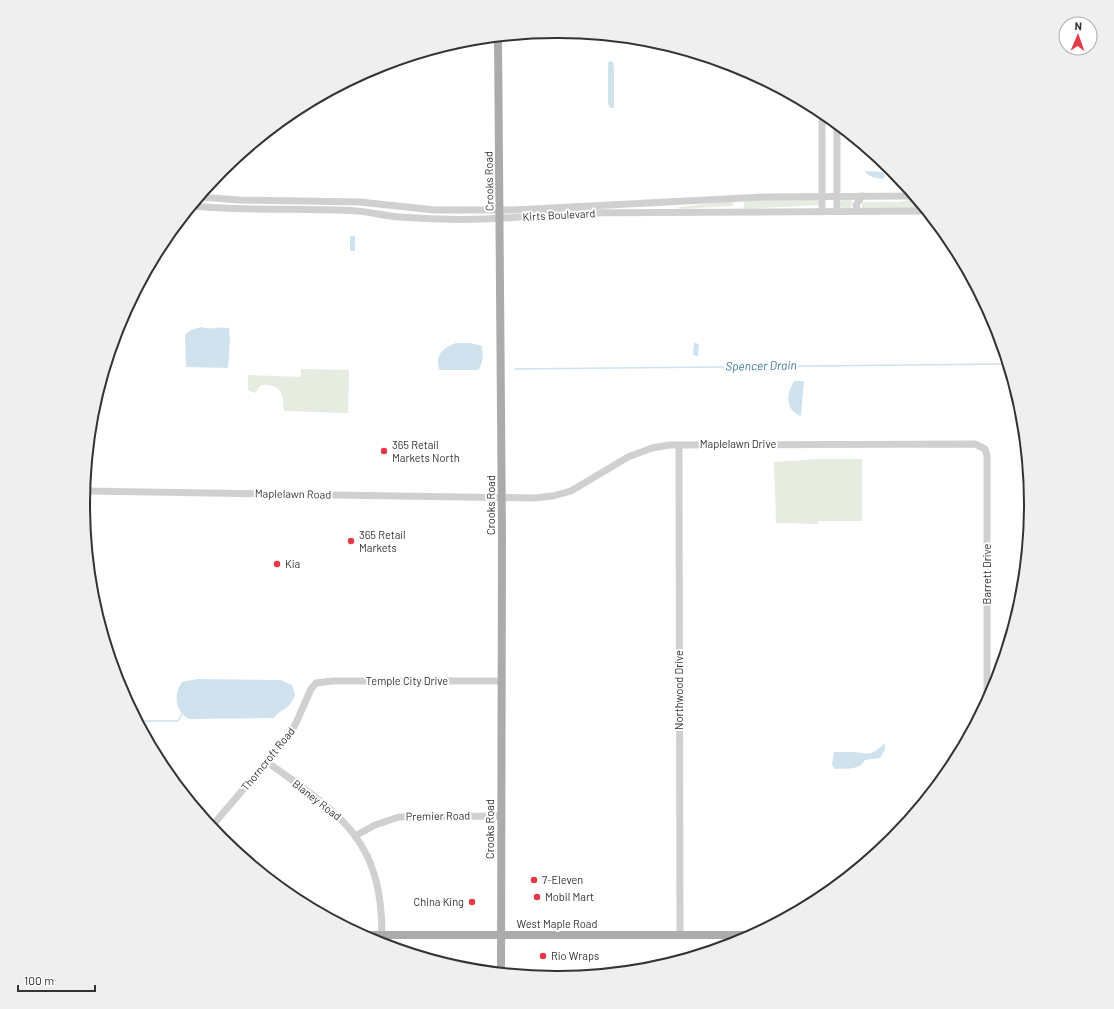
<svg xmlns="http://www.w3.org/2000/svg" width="1114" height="1009" viewBox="0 0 1114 1009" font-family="Barlow,sans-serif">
<rect width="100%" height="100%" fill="#fff"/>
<g fill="#e6ecdf">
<polygon points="916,199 923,208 862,208 862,202 897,202"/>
<polygon points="745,200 818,200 820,204 819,205 743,209"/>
<polygon points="842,200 852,200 851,208 842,208 840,203"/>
<polygon points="733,201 733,206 679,209 679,207"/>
<path d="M301,369l48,1 -1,43 -64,-2c-1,-18 -2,-27 -23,-26l-6,8 -7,-3v-15l53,2z"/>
<polygon points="819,459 862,459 862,521 818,521 818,524 776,523 774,462"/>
</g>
<g fill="#cfe2ee">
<polygon points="610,61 613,62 614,68 614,108 610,108 608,103 608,63"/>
<path d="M865,171l18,1 2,4 -2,3c-7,-1 -15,-2 -18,-8z"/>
<rect x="350" y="236" width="5" height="15"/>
<path d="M201,327c10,3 18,-1 28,1l1,13 -2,27 -42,-1 -1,-32 6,-5z"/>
<path d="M456,343h14l12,3 1,12 -4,12h-38l-2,-1c-4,-15 4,-21 17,-26z"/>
<polygon points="694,343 699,344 698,356 693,355"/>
<path d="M794,381h10l-3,34 -1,1c-15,-7 -14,-22 -6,-35z"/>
<path d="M197,679l84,1 11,5 3,9c-5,17 -13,13 -21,24l-85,1c-14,-8 -16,-24 -7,-37z"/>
<path d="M885,743v7l-5,8 -15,2c-6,11 -19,8 -30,9l-3,-4 2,-13c7,0 13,0 20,0 17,2 17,4 31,-9z"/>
</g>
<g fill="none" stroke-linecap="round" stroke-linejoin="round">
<g stroke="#cfe2ee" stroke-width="1.5">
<polyline points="515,369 1007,364"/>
<polyline points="138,721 178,721 182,714"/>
</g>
<g stroke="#d0d0d0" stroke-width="7">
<polyline points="822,112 822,211"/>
<polyline points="837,124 837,211"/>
<polyline points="200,197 239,200 360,202 434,210 513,210 763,197 913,196"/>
<path d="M192,206c55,5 110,2 165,5 14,1 28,5 42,6 53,4 108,3 161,-4l365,-2"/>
<polyline points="858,211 856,205 862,196"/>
<polyline points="679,445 680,935"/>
<polyline points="85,491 534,498 553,496 571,491 628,457 652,448 669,445 975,444 985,449 987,456 987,700"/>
<path d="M267,762c72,52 115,75 115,173"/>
<polyline points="212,826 288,737 296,723 311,689 316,683 333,681 501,681"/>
<polyline points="355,836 375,825 399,817 501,816"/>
</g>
<g stroke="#ababab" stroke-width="8">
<polyline points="498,37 502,537 501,972"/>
<polyline points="363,935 750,935"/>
</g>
</g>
<g fill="#e63946" stroke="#fff" stroke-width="1.5">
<circle cx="384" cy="451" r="4"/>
<circle cx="351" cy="541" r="4"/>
<circle cx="277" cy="564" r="4"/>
<circle cx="534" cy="880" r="4"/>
<circle cx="537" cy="897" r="4"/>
<circle cx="472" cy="902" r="4"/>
<circle cx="543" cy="956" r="4"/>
</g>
<g text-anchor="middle" stroke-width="4" stroke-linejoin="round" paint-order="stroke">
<g font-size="11" fill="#333" stroke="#fff">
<text transform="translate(489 181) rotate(-91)" y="4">Crooks Road</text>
<text transform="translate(559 215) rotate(-3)" y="4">Kirts Boulevard</text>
<text x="738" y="448">Maplelawn Drive</text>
<text transform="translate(293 494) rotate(1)" y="4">Maplelawn Road</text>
<text transform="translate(491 505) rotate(-90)" y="4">Crooks Road</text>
<text transform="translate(987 574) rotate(-90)" y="4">Barrett Drive</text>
<text x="407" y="685">Temple City Drive</text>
<text transform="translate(679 690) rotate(-90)" y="4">Northwood Drive</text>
<text transform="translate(268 759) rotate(-51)" y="4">Thorncroft Road</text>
<text transform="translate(317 800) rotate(38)" y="4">Blaney Road</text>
<text transform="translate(438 816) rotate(-1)" y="4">Premier Road</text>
<text transform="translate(490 829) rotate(-90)" y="4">Crooks Road</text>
<text x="557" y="928">West Maple Road</text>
</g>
<g font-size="11" fill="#333" stroke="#fff" text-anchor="start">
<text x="392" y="449">365 Retail<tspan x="392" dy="13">Markets North</tspan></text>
<text x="359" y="539">365 Retail<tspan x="359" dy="13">Markets</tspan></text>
<text x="285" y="568">Kia</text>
<text x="542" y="884">7-Eleven</text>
<text x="545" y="901">Mobil Mart</text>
<text x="464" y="906" text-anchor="end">China King</text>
<text x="551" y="960">Rio Wraps</text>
</g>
<g font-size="12" font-style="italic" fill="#3f7597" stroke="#fff">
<text transform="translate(761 366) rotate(-1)" y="4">Spencer Drain</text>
</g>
</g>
<path d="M0 0H1114V1009H0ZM556 38H558A466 466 0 0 1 1024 504V505A466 466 0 0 1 558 971H556A466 466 0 0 1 90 505V504A466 466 0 0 1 556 38Z" fill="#efefef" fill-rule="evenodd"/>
<path fill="none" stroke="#333" stroke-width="2" d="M556 38H558A466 466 0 0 1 1024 504V505A466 466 0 0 1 558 971H556A466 466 0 0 1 90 505V504A466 466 0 0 1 556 38Z"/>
<g transform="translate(1078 36) rotate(2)"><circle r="19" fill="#ffffff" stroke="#adadad"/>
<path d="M0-3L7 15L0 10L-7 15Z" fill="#e63946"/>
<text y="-6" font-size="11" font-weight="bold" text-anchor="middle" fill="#333333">N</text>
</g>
<path d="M18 985v6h77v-6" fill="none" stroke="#333333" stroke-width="2"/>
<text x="24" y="985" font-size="12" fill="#333333" stroke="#ffffff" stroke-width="3" paint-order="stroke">100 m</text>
</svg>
